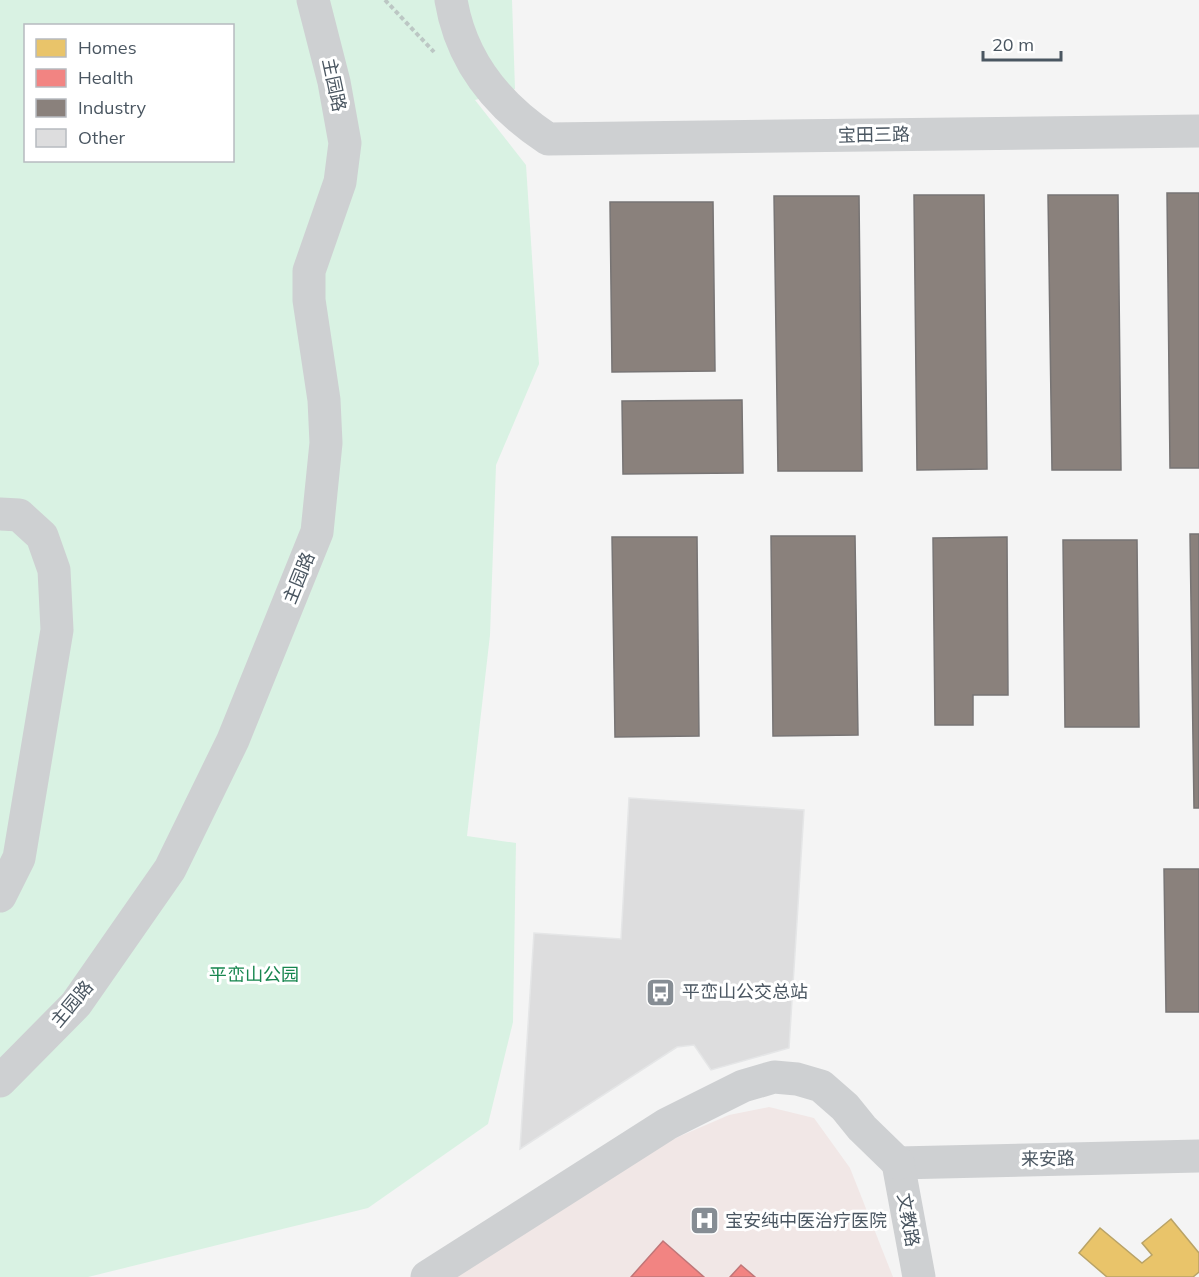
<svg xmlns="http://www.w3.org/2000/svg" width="1199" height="1277" viewBox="0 0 1199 1277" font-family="Mulish,'Noto Sans SC',sans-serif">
<rect width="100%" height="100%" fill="#f4f4f4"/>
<polygon fill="#f1e7e6" points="769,1107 814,1118 850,1168 893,1277 450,1277 641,1153 729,1115"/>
<path fill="#d9f2e3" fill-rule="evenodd" d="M0,0h512l3,89 -40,11 51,65 13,199 -43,101 -6,170 -23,201 49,7 -3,179 -25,102 -120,84 -280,69h-88zM26,26h206v134h-206z"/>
<polygon fill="#e9c46a" stroke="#b9a367" stroke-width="1.5" points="1171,1219 1199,1253 1199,1272 1193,1277 1107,1277 1079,1253 1100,1228 1142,1263 1152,1255 1142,1243"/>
<g fill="#f28482" stroke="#c07678" stroke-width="1.5">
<polygon points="663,1241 704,1277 631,1277"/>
<polygon points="741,1265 755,1277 730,1277"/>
</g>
<g fill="#8a817c" stroke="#777474" stroke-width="1.5">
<polygon points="1167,193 1199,193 1199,468 1170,468"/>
<polygon points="914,195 984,195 987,469 917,470"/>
<polygon points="1048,195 1118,195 1121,470 1052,470"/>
<polygon points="774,196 859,196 862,471 778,471"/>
<polygon points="610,202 713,202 715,371 612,372"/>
<polygon points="742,400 743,473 623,474 622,401"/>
<polygon points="1190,534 1199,534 1199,808 1194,808"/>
<polygon points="771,536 855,536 858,735 773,736"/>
<polygon points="612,537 697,537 699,736 615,737"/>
<polygon points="1007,537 1008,695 973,695 973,725 935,725 933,538"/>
<polygon points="1063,540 1137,540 1139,727 1065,727"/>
<polygon points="1164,869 1199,869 1199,1012 1166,1012"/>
</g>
<polygon fill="#ddddde" stroke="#e5e6e7" stroke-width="1.5" points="629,798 804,810 789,1048 711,1070 694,1045 677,1047 520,1149 534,933 621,939"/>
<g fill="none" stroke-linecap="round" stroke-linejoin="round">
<polyline stroke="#bcc7c4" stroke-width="4" stroke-dasharray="4.5 3" stroke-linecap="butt" points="385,0 434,52"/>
<g stroke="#ced0d2" stroke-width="33">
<path d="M451,0c10,61 47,106 97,139l651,-8"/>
<polyline points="0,514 19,515 42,536 54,570 57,630 19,858 0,896"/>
<polyline points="0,1081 76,1004 170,869 233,740 317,532 326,443 324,400 309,300 309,271 340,182 345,143 334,82 313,0"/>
<polyline points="898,1163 1199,1156"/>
<polyline points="898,1163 919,1277"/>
<polyline points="427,1277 667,1124 743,1086 774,1077 797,1079 821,1086 845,1107 862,1128 898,1163"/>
</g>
</g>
<defs>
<symbol id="bus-square" viewBox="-11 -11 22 22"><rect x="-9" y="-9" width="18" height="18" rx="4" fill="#868d94" stroke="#fff"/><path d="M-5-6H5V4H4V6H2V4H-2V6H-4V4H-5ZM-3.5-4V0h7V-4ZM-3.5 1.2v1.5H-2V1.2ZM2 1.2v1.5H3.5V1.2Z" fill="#fff"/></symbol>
<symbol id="hospital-square" viewBox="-11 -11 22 22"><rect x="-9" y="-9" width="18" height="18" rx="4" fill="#868d94" stroke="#fff"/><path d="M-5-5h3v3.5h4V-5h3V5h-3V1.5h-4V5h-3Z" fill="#fff"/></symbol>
</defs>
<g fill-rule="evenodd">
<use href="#bus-square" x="644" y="976" width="33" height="33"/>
<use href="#hospital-square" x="688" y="1204" width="33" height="33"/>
</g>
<g text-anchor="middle" stroke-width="6" stroke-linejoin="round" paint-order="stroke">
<g font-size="18" fill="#4a5661" stroke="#fff">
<text transform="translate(334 85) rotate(78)" y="6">主园路</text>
<text transform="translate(874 135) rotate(-1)" y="6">宝田三路</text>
<text transform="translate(299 578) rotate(-68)" y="6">主园路</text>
<text transform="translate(72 1004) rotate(-50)" y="6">主园路</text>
<text transform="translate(1048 1159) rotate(-1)" y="6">来安路</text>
<text transform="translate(908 1220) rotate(80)" y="6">文教路</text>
</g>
<g font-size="18" fill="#17864f" stroke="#fff">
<text x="254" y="981">平峦山公园</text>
</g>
<g font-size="18" fill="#4a5661" stroke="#fff" text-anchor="start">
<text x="682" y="998">平峦山公交总站</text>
<text x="725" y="1227">宝安纯中医治疗医院</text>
</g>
</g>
<rect x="24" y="24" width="210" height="138" fill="#ffffff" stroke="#b7bbc0" stroke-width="1.5"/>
<rect x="36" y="39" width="30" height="18" fill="#e9c46a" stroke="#b7bbc0" stroke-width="1.5"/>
<text x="78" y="54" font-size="18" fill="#4a5661">Homes</text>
<rect x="36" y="69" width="30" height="18" fill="#f28482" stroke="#b7bbc0" stroke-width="1.5"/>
<text x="78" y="84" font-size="18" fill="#4a5661">Health</text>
<rect x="36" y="99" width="30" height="18" fill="#8a817c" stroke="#b7bbc0" stroke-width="1.5"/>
<text x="78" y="114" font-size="18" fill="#4a5661">Industry</text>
<rect x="36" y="129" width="30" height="18" fill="#ddddde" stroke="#b7bbc0" stroke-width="1.5"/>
<text x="78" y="144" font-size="18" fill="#4a5661">Other</text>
<path d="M983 51v9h78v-9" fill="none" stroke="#4a5661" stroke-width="3"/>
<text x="992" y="51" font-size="18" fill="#4a5661" stroke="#ffffff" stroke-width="4.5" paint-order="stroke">20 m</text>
</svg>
